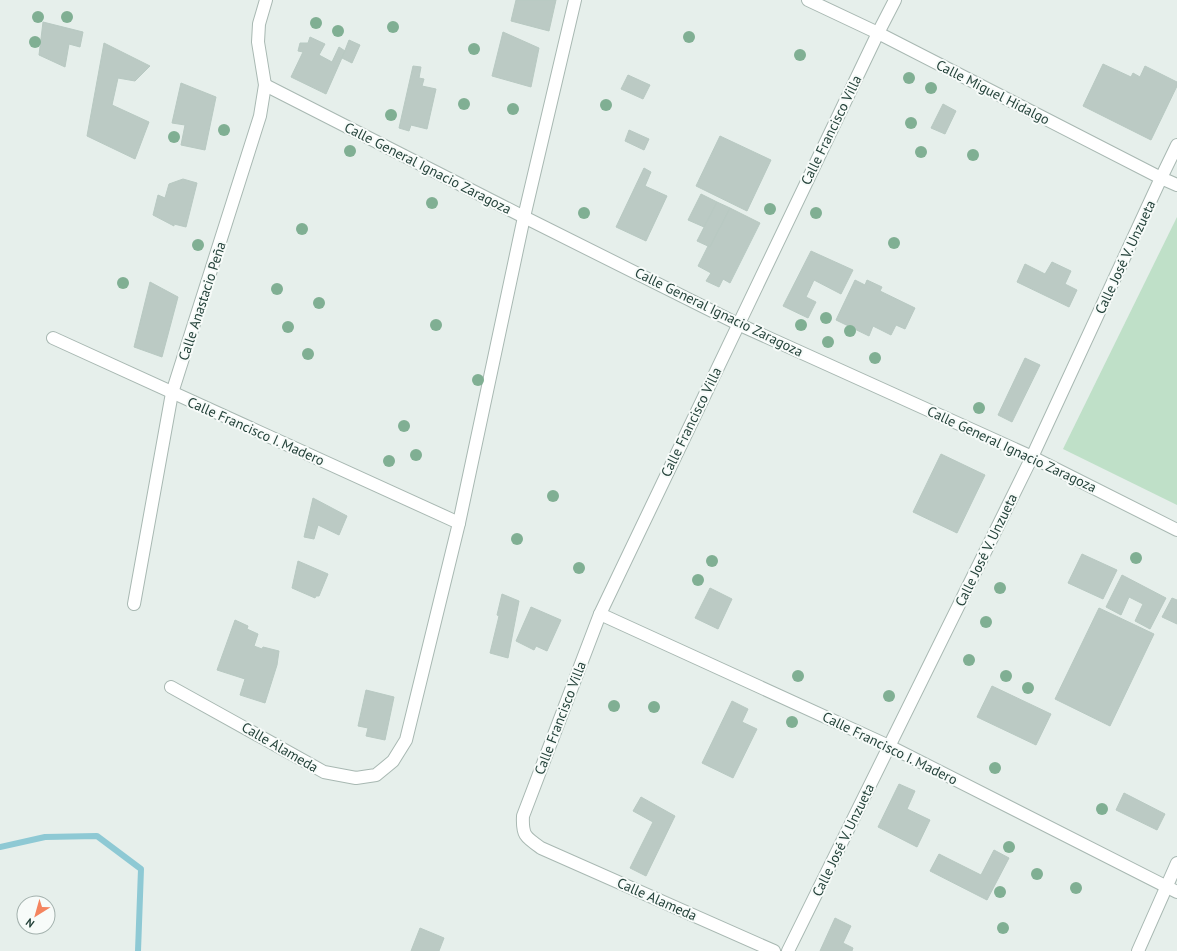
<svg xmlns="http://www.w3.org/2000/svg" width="1177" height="951" viewBox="0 0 1177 951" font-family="'PT Sans',sans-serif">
<rect width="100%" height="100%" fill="#e6efeb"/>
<polygon fill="#bfe0c8" points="1177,217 1177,505 1063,449"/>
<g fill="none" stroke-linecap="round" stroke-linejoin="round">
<polyline stroke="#8ec9d4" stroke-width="6" points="0,847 45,837 97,836 141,869 138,951"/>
</g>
<g fill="#bbcac4" stroke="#b8c9c2">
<polygon points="516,0 556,0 549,31 511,21"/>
<polygon points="43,22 83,32 80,47 69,44 65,67 39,55"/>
<polygon points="503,32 539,48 531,87 492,76"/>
<polygon points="310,37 325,44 319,55 332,62 339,47 345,51 326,94 291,77 303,52 298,51 300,43 308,43"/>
<polygon points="349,40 360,45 352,63 342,58"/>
<polygon points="104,43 150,66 135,81 118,78 112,105 149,122 135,159 87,136"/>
<polygon points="1103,64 1131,77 1133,73 1140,77 1145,66 1177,82 1177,86 1151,140 1083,106"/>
<polygon points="413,66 421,67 419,78 424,79 422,86 436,89 427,129 411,125 409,131 399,128"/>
<polygon points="628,75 650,85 643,99 621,89"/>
<polygon points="181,83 216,97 205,150 181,145 185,125 172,123"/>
<polygon points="943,104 956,111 945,134 931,128"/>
<polygon points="629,130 649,139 644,150 625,141"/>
<polygon points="720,136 771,160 747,211 696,186"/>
<polygon points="644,168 651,172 645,186 667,196 646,241 616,227"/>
<polygon points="183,179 197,183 186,227 174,224 174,226 153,215 158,195 165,198 169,184"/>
<polygon points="701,194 717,202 704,227 688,220"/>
<polygon points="717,202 730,208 710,247 697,241"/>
<polygon points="730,208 760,223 730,283 723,279 719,287 706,281 711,273 698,266 708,246 710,247"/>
<polygon points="811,251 853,270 841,294 814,280 806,297 816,302 808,318 783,306"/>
<polygon points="1052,262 1071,271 1065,284 1077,290 1069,307 1017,282 1025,264 1045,274"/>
<polygon points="855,280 865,285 867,280 882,287 880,291 915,308 905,329 896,325 891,335 873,326 869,336 836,320"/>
<polygon points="150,282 178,297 162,357 134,347"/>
<polygon points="1025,358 1040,365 1012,422 998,415"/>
<polygon points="941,454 985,475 957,533 913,512"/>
<polygon points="313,498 347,516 339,535 318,525 314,539 304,537"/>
<polygon points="1082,554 1117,570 1103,599 1068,583"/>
<polygon points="298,561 328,574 319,596 316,596 315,598 292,588"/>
<polygon points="1122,575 1166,598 1150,629 1135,621 1143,604 1129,597 1121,615 1106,607"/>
<polygon points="710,588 732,599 718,629 695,618"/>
<polygon points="502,594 519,601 508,658 490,653 499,616 497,615"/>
<polygon points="1172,598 1177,600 1177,624 1162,617"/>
<polygon points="531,607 561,620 547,651 536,646 534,650 516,641"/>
<polygon points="1099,608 1154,634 1110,726 1055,699"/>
<polygon points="235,620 248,626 247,629 258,634 254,646 262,649 263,647 279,651 277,665 265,703 240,695 245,679 217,670"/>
<polygon points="992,686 1051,714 1036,745 977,717"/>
<polygon points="366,690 394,697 385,740 366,736 368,728 358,726"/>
<polygon points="732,701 748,709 742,722 757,729 733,778 702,763"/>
<polygon points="899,784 915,791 907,809 930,820 917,847 878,827"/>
<polygon points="1124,793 1165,814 1157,830 1116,810"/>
<polygon points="641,797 675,816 646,876 630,868 653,822 633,811"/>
<polygon points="994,850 1009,858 987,900 930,871 939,854 981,875"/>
<polygon points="835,918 851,926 843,943 853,948 852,951 820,951"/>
<polygon points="420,928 444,938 439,951 411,951"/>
</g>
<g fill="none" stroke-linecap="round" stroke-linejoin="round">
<defs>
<g id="minor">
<polyline points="265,85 524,217 738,324 1032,457 1177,530"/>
<polyline points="1177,145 1161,178 1177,185"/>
<polyline points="53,338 459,523"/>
<polyline points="134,604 172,393 260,116 265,85 258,42 259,24 266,0"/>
<polyline points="600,614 889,746 1177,892"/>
<polyline points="171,687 324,772 356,778 376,775 393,761 406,740 459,523 524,217 575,0"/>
<path d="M774,951l-233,-103c-16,-11 -19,-13 -18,-32l77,-202 278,-581 17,-33"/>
<polyline points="1138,951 1177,863"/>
</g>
<polyline id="tertiary" points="788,951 1032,457 1161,178 878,33 808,0"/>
</defs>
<use href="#minor" stroke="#a8b8b2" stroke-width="14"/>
<use href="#tertiary" stroke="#a8b8b2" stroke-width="14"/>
<use href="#minor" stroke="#fff" stroke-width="12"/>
<use href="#tertiary" stroke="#fff" stroke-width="12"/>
</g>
<g fill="#80af93">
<circle cx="38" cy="17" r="6"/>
<circle cx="67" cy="17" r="6"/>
<circle cx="316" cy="23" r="6"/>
<circle cx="393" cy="27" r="6"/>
<circle cx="338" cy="31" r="6"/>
<circle cx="689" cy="37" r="6"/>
<circle cx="35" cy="42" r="6"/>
<circle cx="474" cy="49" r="6"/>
<circle cx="800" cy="55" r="6"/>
<circle cx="909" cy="78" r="6"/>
<circle cx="931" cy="88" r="6"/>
<circle cx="464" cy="104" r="6"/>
<circle cx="606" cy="105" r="6"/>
<circle cx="513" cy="109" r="6"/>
<circle cx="391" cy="115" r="6"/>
<circle cx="911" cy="123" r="6"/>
<circle cx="224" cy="130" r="6"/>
<circle cx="174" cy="137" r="6"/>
<circle cx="350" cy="151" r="6"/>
<circle cx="921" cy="152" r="6"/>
<circle cx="973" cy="155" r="6"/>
<circle cx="432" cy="203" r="6"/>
<circle cx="770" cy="209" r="6"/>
<circle cx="584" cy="213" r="6"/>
<circle cx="816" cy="213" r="6"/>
<circle cx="302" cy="229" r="6"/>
<circle cx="894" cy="243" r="6"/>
<circle cx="198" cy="245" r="6"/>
<circle cx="123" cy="283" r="6"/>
<circle cx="277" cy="289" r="6"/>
<circle cx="319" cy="303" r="6"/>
<circle cx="826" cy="318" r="6"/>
<circle cx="436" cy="325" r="6"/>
<circle cx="801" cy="325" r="6"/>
<circle cx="288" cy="327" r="6"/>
<circle cx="850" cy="331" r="6"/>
<circle cx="828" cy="342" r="6"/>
<circle cx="308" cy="354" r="6"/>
<circle cx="875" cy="358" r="6"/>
<circle cx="478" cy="380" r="6"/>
<circle cx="979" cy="408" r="6"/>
<circle cx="404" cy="426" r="6"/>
<circle cx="416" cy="455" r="6"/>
<circle cx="389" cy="461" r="6"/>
<circle cx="553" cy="496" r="6"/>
<circle cx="517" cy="539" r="6"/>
<circle cx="1136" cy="558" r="6"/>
<circle cx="712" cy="561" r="6"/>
<circle cx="579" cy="568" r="6"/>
<circle cx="698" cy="580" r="6"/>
<circle cx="1000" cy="588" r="6"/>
<circle cx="986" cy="622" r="6"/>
<circle cx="969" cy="660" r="6"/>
<circle cx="798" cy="676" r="6"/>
<circle cx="1006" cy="676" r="6"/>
<circle cx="1028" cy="688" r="6"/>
<circle cx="889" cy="696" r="6"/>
<circle cx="614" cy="706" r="6"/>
<circle cx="654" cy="707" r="6"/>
<circle cx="792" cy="722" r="6"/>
<circle cx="995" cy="768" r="6"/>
<circle cx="1102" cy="809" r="6"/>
<circle cx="1009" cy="847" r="6"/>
<circle cx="1037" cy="874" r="6"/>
<circle cx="1076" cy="888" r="6"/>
<circle cx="1000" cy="892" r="6"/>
<circle cx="1003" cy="928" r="6"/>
</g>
<g text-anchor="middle" stroke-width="4" stroke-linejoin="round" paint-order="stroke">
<g font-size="14" fill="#24423a" stroke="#f7fbf9">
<text transform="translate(993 92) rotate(27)" y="5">Calle Miguel Hidalgo</text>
<text transform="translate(831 130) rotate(-64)" y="5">Calle Francisco Villa</text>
<text transform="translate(428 168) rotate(27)" y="5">Calle General Ignacio Zaragoza</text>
<text transform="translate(1125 257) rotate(-65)" y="5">Calle José V. Unzueta</text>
<text transform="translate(202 301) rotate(-72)" y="5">Calle Anastacio Peña</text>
<text transform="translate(719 312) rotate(26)" y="5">Calle General Ignacio Zaragoza</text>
<text transform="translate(691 422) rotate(-64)" y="5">Calle Francisco Villa</text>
<text transform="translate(256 431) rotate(24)" y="5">Calle Francisco I. Madero</text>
<text transform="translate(1012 449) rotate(25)" y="5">Calle General Ignacio Zaragoza</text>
<text transform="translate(986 550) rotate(-64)" y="5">Calle José V. Unzueta</text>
<text transform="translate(560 718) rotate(-69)" y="5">Calle Francisco Villa</text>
<text transform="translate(280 747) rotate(30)" y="5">Calle Alameda</text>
<text transform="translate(890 748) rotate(26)" y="5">Calle Francisco I. Madero</text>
<text transform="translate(843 840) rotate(-64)" y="5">Calle José V. Unzueta</text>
<text transform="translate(657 899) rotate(24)" y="5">Calle Alameda</text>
</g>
</g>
<g transform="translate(36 915) rotate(217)"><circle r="19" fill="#f7fbf9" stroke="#a3b1ad"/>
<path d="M0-3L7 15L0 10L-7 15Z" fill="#f4845f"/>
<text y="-6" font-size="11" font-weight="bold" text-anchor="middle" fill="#24423a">N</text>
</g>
</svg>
